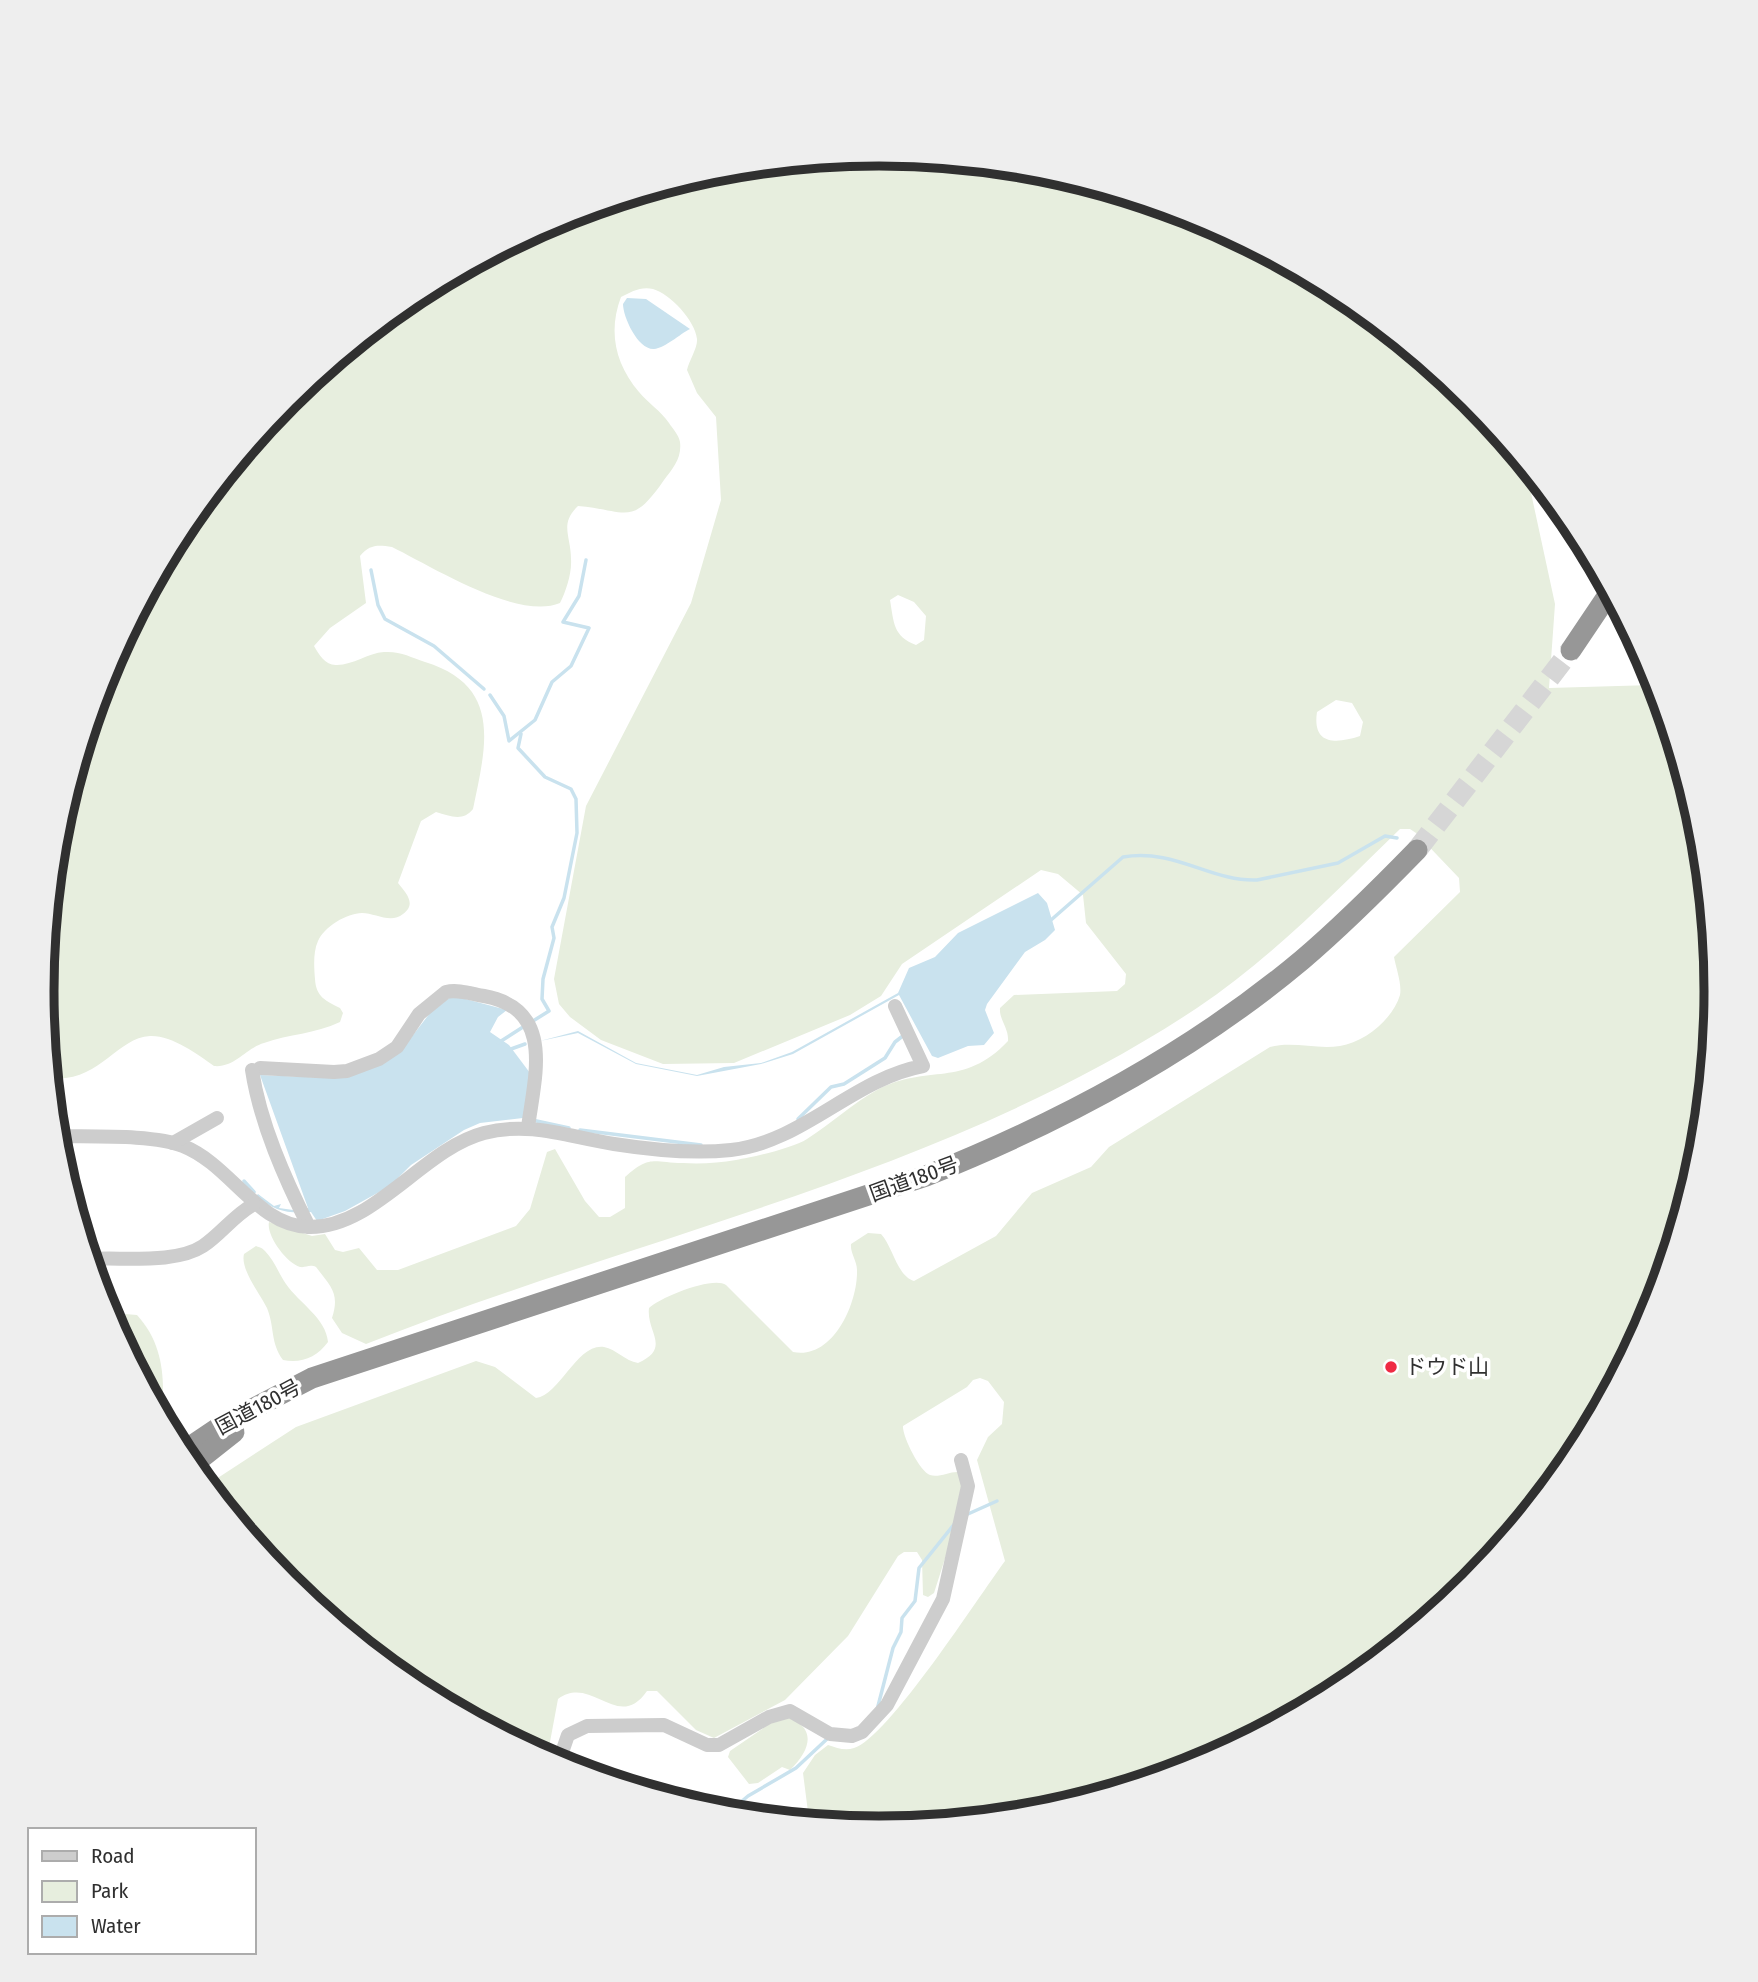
<svg xmlns="http://www.w3.org/2000/svg" width="1758" height="1982" viewBox="0 0 1758 1982" font-family="'Fira Sans Condensed','Noto Sans JP',sans-serif">
<rect width="100%" height="100%" fill="#fff"/>
<g fill="#e7eede" fill-rule="evenodd">
<path d="M879,154l164,16 157,48 144,77 127,104 54,66 30,139 -6,84 104,-3 6,8 41,135 16,163 -16,164 -48,157 -77,144 -104,127 -127,104 -145,77 -157,48 -163,16 -86,-8 15,-8 -5,-39 12,-18 13,-10c9,3 17,6 26,3 34,-10 125,-152 151,-187l-28,-101 11,-23 14,-13 2,-22 -16,-21 -8,-3 -7,2 -6,7 -64,39c-1,10 17,46 27,49 9,3 20,-4 29,-3l4,6 -15,71 -14,44 -6,4 -5,-2 -1,-35 -5,-8h-13l-6,4 -50,80 -63,64 -71,38 -18,-8 -39,-39h-10c-29,42 -55,-17 -89,8l-11,59 -133,-71 -127,-104 -80,-98 89,-58 180,-66 19,6 41,31c24,-3 41,-55 68,-51 12,2 21,14 34,16 34,-15 8,-31 11,-55 12,-11 64,-32 77,-23l67,67c40,8 65,-49 64,-82 0,-9 -7,-17 -6,-26l17,-11 13,1c12,13 16,42 33,47l82,-45 36,-43 59,-26 18,-20 161,-100c24,-6 47,3 70,-1 25,-4 53,-27 60,-51 2,-11 -4,-27 -6,-38l66,-65 -1,-14 -43,-45 -6,-4h-10c-64,62 -128,129 -203,179 -252,167 -554,226 -831,336l-24,-11 -10,-15c8,-25 -1,-31 -16,-51 -7,-3 -10,1 -16,0 -14,-4 -34,-32 -31,-45l43,14 13,-2 10,16 8,2 16,-4 18,22h21l118,-44 14,-17 17,-57 8,-3 30,52 14,16h11l15,-9v-31c26,-23 28,-14 58,-14 17,1 36,0 53,-3 18,-3 57,-12 71,-21 24,-15 46,-36 70,-49 51,-27 86,-1 131,-49 1,-13 -9,-21 -8,-33l14,-13 103,-4 8,-7 1,-10 -40,-51 -3,-28 -25,-21 -17,-4 -139,94 -21,32 -31,19 -116,48 -71,1 -62,-24 -31,-23 -11,-13 -5,-25 32,-173 105,-203 30,-103 -5,-83 -19,-24 -10,-23c2,-9 11,-23 10,-31 -2,-19 -27,-45 -44,-50 -12,-3 -22,3 -32,8 -13,34 -6,67 18,95 9,11 22,19 30,31 3,5 10,12 11,19 2,16 -7,26 -16,38 -33,48 -37,30 -86,26 -19,18 -7,30 -7,53 1,14 -5,32 -11,44 -42,18 -129,-37 -168,-56 -14,-2 -22,-3 -32,9l6,47 -36,25 -16,18c5,9 12,20 23,19 16,0 31,-12 47,-13 17,-1 26,5 41,10 78,24 61,84 48,147 -10,13 -23,7 -37,3l-15,9 -23,62c8,10 19,21 5,31 -12,10 -28,-1 -41,-1 -15,0 -38,14 -44,28 -5,11 -4,26 -3,38 1,18 11,22 25,29l3,5 -3,9c-25,12 -51,12 -76,21 -18,5 -29,25 -50,23 -16,-12 -43,-31 -64,-30 -34,2 -51,47 -99,42l-9,-87 16,-164 48,-157 77,-144 104,-127 127,-104 145,-77 157,-48zM898,595l16,7 12,14 -2,24 -8,5c-23,-9 -22,-22 -26,-45zM1336,700l16,3 11,19 -3,14c-24,8 -48,9 -43,-24z"/>
<path d="M256,1246c5,2 5,1 9,5 9,9 14,23 21,33 13,19 40,34 42,58 -11,15 -27,22 -45,18 -13,-18 -8,-32 -16,-52 -7,-14 -27,-39 -23,-54z"/>
<path d="M125,1314l12,1c20,22 26,47 26,76l-9,10 -45,-83z"/>
<path d="M781,1716c36,8 32,32 9,54l-8,-3 -24,16 -9,1 -21,-27 2,-6z"/>
</g>
<g fill="#c9e2ee">
<path d="M627,298l19,1 44,30c-10,5 -25,19 -36,20 -16,1 -31,-32 -31,-45z"/>
<polygon points="1038,893 1047,903 1055,930 1045,940 1025,952 987,1004 985,1010 994,1033 984,1045 968,1046 938,1058 932,1056 899,995 793,1054 761,1064 697,1076 636,1064 578,1033 540,1041 578,1031 636,1063 697,1075 724,1067 761,1063 792,1052 898,993 909,968 935,957 958,933"/>
<path d="M458,997l49,13 -9,7 -8,15 19,13 21,28 -7,45 -43,5 -16,7 -53,35 -21,21 -45,25 -28,10 -6,-9c-24,2 -36,-1 -55,-16l2,-2 16,12 7,-2 -2,4 14,2 15,-2 -48,-133 71,3 69,-26 30,-39 19,-15z"/>
<polygon points="600,1777 643,1779 661,1795"/>
</g>
<g fill="none" stroke-linecap="round" stroke-linejoin="round">
<g stroke="#c9e2ee" stroke-width="3.5">
<polyline points="371,570 378,605 385,619 434,646 484,689"/>
<polyline points="490,695 504,716 509,741 535,720 552,682 571,666 589,628 563,622 579,596 586,560"/>
<polyline points="521,734 518,748 545,777 571,789 576,799 577,833 564,898 552,927 554,938 543,979 542,999 549,1011 533,1021"/>
<path d="M1051,920l72,-63c52,-9 88,25 134,23l81,-17 47,-27 12,2"/>
<polyline points="498,1043 523,1027"/>
<polyline points="511,1049 525,1044"/>
<polyline points="798,1119 831,1087 844,1084 885,1058 895,1042 904,1035"/>
<polyline points="532,1120 569,1128"/>
<polyline points="580,1130 701,1145"/>
<polyline points="244,1181 254,1192"/>
<polyline points="968,1514 997,1501"/>
<polyline points="878,1706 893,1648 901,1632 902,1618 915,1601 919,1568 956,1522"/>
<polyline points="728,1813 748,1796 796,1768 827,1739"/>
</g>
<polyline stroke="#d6d6d6" stroke-width="21" stroke-dasharray="21 10" stroke-linecap="butt" points="1417,850 1571,650"/>
<g stroke="#cdcdcd" stroke-width="14">
<path d="M260,1068l74,4 13,-1 32,-12 18,-12 22,-33 27,-22c12,-3 26,2 38,4 71,13 51,79 44,131"/>
<path d="M252,1070c8,53 33,109 57,157"/>
<path d="M56,1136c33,1 98,-2 127,10 48,19 74,80 126,81 65,1 114,-78 175,-94 46,-12 85,4 130,11 38,6 79,10 117,6 72,-8 122,-71 192,-84l-28,-60"/>
<polyline points="173,1143 217,1118"/>
<path d="M90,1259c33,-2 86,5 113,-13 19,-13 30,-30 51,-42"/>
<polyline points="558,1764 568,1735 587,1726 664,1725 707,1745 719,1745 769,1717 790,1711 830,1734 852,1736 862,1732 887,1705 943,1599 968,1486 961,1460"/>
</g>
<g stroke="#979797" stroke-width="21">
<polyline points="1571,650 1610,592"/>
<path d="M181,1453l46,-31 85,-44 614,-202c133,-53 265,-123 376,-216 40,-34 78,-72 115,-110"/>
<polyline points="191,1466 234,1432"/>
</g>
</g>
<circle fill="#ef2a43" stroke="#fff" stroke-width="2.5" cx="1391" cy="1367" r="7"/>
<g text-anchor="middle" stroke-width="7" stroke-linejoin="round" paint-order="stroke">
<g font-size="21" fill="#303030" stroke="#fff">
<text transform="translate(914 1179) rotate(-20)" y="7">国道180号</text>
<text transform="translate(258 1407) rotate(-28)" y="7">国道180号</text>
</g>
<g font-size="21" fill="#303030" stroke="#fff" text-anchor="start">
<text x="1405" y="1374">ドウド山</text>
</g>
</g>
<path d="M0 0H1758V1982H0ZM54 991a825 825 0 1 1 1650 0a825 825 0 1 1-1650 0Z" fill="#eee" fill-rule="evenodd"/>
<path fill="none" stroke="#303030" stroke-width="9" d="M54 991a825 825 0 1 1 1650 0a825 825 0 1 1-1650 0Z"/>
<rect x="28" y="1828" width="228" height="126" fill="#ffffff" stroke="#acacac" stroke-width="2"/>
<rect x="42" y="1851" width="35" height="10" fill="#cdcdcd" stroke="#acacac" stroke-width="2"/>
<text x="91" y="1863" font-size="21" fill="#303030">Road</text>
<rect x="42" y="1881" width="35" height="21" fill="#e7eede" stroke="#acacac" stroke-width="2"/>
<text x="91" y="1898" font-size="21" fill="#303030">Park</text>
<rect x="42" y="1916" width="35" height="21" fill="#c9e2ee" stroke="#acacac" stroke-width="2"/>
<text x="91" y="1933" font-size="21" fill="#303030">Water</text>
</svg>
